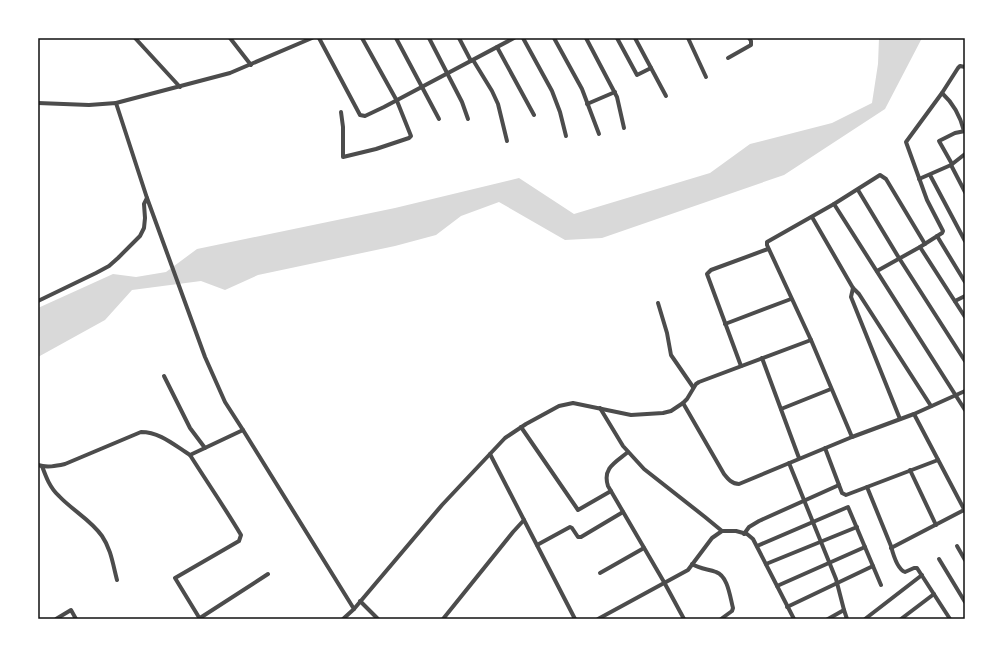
<svg xmlns="http://www.w3.org/2000/svg" width="1003" height="657" viewBox="0 0 1003 657" font-family="Ubuntu,sans-serif">
<rect width="100%" height="100%" fill="#fff"/>
<polygon fill="#d9d9d9" points="879,38 922,38 885,109 784,175 602,238 565,240 499,202 461,216 436,235 395,246 258,275 225,290 201,281 132,290 105,320 38,357 38,308 113,274 136,277 166,272 197,249 395,208 519,178 574,214 710,173 750,144 832,123 872,103 878,64"/>
<g fill="none" stroke-linecap="round" stroke-linejoin="round">
<g stroke="#4c4c4c" stroke-width="4">
<polyline points="135,38 180,87"/>
<polyline points="230,38 251,65"/>
<polyline points="319,38 360,115 365,116 384,107 514,38"/>
<polyline points="396,38 439,119"/>
<polyline points="429,38 462,102 468,119"/>
<polyline points="459,38 471,61"/>
<polyline points="523,38 552,91 560,112 566,136"/>
<polyline points="554,38 582,89 599,134"/>
<polyline points="586,38 617,97 624,128"/>
<polyline points="617,38 637,75 651,68"/>
<polyline points="635,38 666,96"/>
<polyline points="688,38 706,77"/>
<polyline points="497,47 534,115"/>
<polyline points="728,58 751,45 751,41 749,38"/>
<polyline points="473,60 492,91 498,104 507,141"/>
<path d="M942,93c12,11 18,22 22,38"/>
<polyline points="38,103 89,105 116,103 147,198 205,357 225,402 243,430"/>
<polyline points="116,103 230,73 312,38"/>
<polyline points="587,104 615,92"/>
<polyline points="341,112 343,127 343,157 376,149 409,138 411,136 397,101 362,38"/>
<polyline points="952,164 939,141 955,133 965,131"/>
<polyline points="951,165 965,192"/>
<polyline points="930,175 965,241"/>
<polyline points="919,179 951,165 965,154"/>
<polyline points="858,190 899,258 965,361"/>
<polyline points="834,204 965,410"/>
<polyline points="812,217 853,288 859,294 931,406"/>
<polyline points="937,236 965,282"/>
<polyline points="920,247 942,233 943,231 927,200 906,142 942,93 958,68 960,66 965,67"/>
<polyline points="877,271 920,247 965,317"/>
<polyline points="853,288 851,297 900,419"/>
<polyline points="38,301 96,273 109,266 118,258 140,236 144,228 145,218 144,204 147,198"/>
<polyline points="955,301 965,296"/>
<polyline points="658,303 667,333 671,355 693,387"/>
<polyline points="725,324 791,299"/>
<polyline points="762,358 799,458"/>
<polyline points="741,366 707,274 711,270 768,249"/>
<polyline points="164,376 190,428 205,448"/>
<path d="M683,403l41,71c4,5 8,10 15,10l113,-47 62,-23 51,97"/>
<polyline points="600,408 623,446 644,469 705,517 722,531"/>
<polyline points="781,409 831,389"/>
<polyline points="914,414 965,391"/>
<polyline points="521,427 578,510 611,491"/>
<polyline points="852,437 811,340 767,245 767,242 834,204 880,175 886,179 925,244"/>
<polyline points="825,448 842,493 846,495 938,460"/>
<path d="M628,452c-12,10 -26,16 -20,34l56,96 20,37"/>
<polyline points="490,454 524,520"/>
<path d="M190,455c17,27 35,53 51,80l-2,6 -64,37 25,41"/>
<polyline points="789,463 836,579 844,610 847,619"/>
<path d="M38,465c9,3 18,1 27,-1l76,-32c19,0 33,13 49,23l53,-25 111,179 -11,10"/>
<path d="M42,466c4,11 8,22 17,30 13,14 32,24 43,40 9,13 11,29 15,44"/>
<polyline points="910,470 936,525"/>
<path d="M867,487l24,59c2,8 6,23 14,26l9,-4h3l33,51"/>
<polyline points="744,534 749,527 759,521 839,485"/>
<polyline points="537,545 570,527 572,528 578,537 581,537 623,512"/>
<polyline points="757,546 848,507 881,585"/>
<polyline points="957,546 965,560"/>
<polyline points="891,548 964,510"/>
<polyline points="939,559 965,602"/>
<path d="M692,564c8,5 16,5 24,8 12,4 14,25 17,36l-1,3 -11,8"/>
<polyline points="766,564 857,527"/>
<polyline points="600,573 644,548"/>
<polyline points="777,586 865,547"/>
<polyline points="360,601 378,619"/>
<polyline points="787,607 873,566"/>
<polyline points="354,609 442,505 505,438 526,424 559,406 573,403 631,415 663,413 671,411 683,403 687,399 696,384 699,382 811,340"/>
<polyline points="200,618 268,574"/>
<polyline points="56,619 71,610 76,619"/>
<polyline points="443,619 513,532 524,520 575,619"/>
<polyline points="598,619 688,570 712,538 722,531 736,531 747,534 753,539 794,619"/>
<polyline points="828,619 844,610"/>
<polyline points="865,619 922,575"/>
<polyline points="901,619 934,594"/>
</g>
</g>
<rect width="1003" height="657" fill="none" stroke="#ffffff" stroke-width="78"/>
<rect x="39" y="39" width="925" height="579" fill="none" stroke="#111" stroke-width="1.5"/>
</svg>
